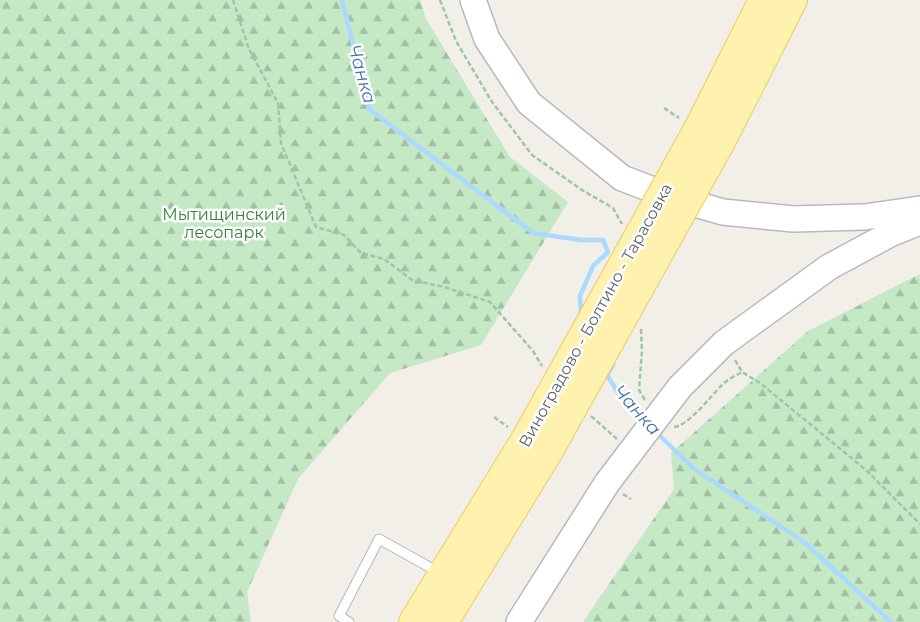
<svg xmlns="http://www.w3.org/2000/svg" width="920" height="622" viewBox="0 0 920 622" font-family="Montserrat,sans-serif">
<defs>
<pattern id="forest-firs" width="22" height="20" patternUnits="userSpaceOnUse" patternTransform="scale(1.25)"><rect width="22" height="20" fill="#c5e8c5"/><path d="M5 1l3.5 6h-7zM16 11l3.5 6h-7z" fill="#a3c0a4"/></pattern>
</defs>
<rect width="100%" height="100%" fill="#f1efe8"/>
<g fill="url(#forest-firs)">
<polygon points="0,0 420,0 426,19 510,157 568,202 481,345 390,373 298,479 247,592 251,622 0,622"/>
<polygon points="920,274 920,622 583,622 674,489 671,453 808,331"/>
</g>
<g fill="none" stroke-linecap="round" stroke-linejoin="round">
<g stroke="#aadaff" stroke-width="4.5">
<polyline points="342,0 369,109 533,233 581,240 603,240 608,252 593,266 580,296 581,315"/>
<polyline points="613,365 607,375 620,396 645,421"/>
<polyline points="656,432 693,468 804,542 891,622"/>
</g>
<defs>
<polyline id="service" points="349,622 339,616 379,539 440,573"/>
<g id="secondary">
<polyline points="473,0 487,39 529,103 622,178 674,198 723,212 793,219 864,217 920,209"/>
<polyline points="724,343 829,267 892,233 920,222"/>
<polyline points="519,622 607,483"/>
</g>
<g id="primary">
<polyline points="698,129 763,0"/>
<polyline points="722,140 793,0"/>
<polyline points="413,622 526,438"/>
<polyline points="444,622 549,451"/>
</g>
</defs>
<use href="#service" stroke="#b5b8bc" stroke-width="11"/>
<use href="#secondary" stroke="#b6babf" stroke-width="28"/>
<use href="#primary" stroke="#f2c960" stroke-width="30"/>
<g stroke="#9cc7a9" stroke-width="2.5" stroke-dasharray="5 2.5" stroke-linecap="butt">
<polyline points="233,0 249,49 278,103 281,143 316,227 344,235 361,253 384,259 412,280 444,287 490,302 533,351 542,366"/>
<polyline points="440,0 456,41 492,102 532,155 582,190 613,208 622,224"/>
<polyline points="664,108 679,118"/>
<polyline points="641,329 642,351 639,390 645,400"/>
<polyline points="735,360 742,372 760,383 866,470 920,524"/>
<polyline points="591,416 617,439"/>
<polyline points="494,417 508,427"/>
<path d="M674,427c14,-1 37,-31 48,-42 5,-5 13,-9 20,-13"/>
<polyline points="623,494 631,499"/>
</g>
<use href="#service" stroke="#fff" stroke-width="9"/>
<use href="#secondary" stroke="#fff" stroke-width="25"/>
<use href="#primary" stroke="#fff2af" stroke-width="28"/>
<defs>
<polyline id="secondary-bridge" points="607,483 680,387 724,343"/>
<g id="primary-bridge">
<polyline points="526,438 698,129"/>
<polyline points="549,451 722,140"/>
</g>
</defs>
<use href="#secondary-bridge" stroke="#b6babf" stroke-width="28" stroke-linecap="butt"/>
<use href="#primary-bridge" stroke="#f2c960" stroke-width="30" stroke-linecap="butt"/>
<use href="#secondary-bridge" stroke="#fff" stroke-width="25"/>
<use href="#primary-bridge" stroke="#fff2af" stroke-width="28"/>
</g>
<g text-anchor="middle" stroke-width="5" stroke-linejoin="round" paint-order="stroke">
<g font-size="16" fill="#348238" stroke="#fff">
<text x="224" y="220">Мытищинский<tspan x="224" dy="18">лесопарк</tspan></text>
</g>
<g font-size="16" fill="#5f6368" stroke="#fff">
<text transform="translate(595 315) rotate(-61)" y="6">Виноградово - Болтино - Тарасовка</text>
</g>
<g font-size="18" font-style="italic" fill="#4174aa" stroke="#fff">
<text transform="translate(362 74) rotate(74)" y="6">Чанка</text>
<text transform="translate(637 410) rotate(48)" y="6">Чанка</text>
</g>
</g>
</svg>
